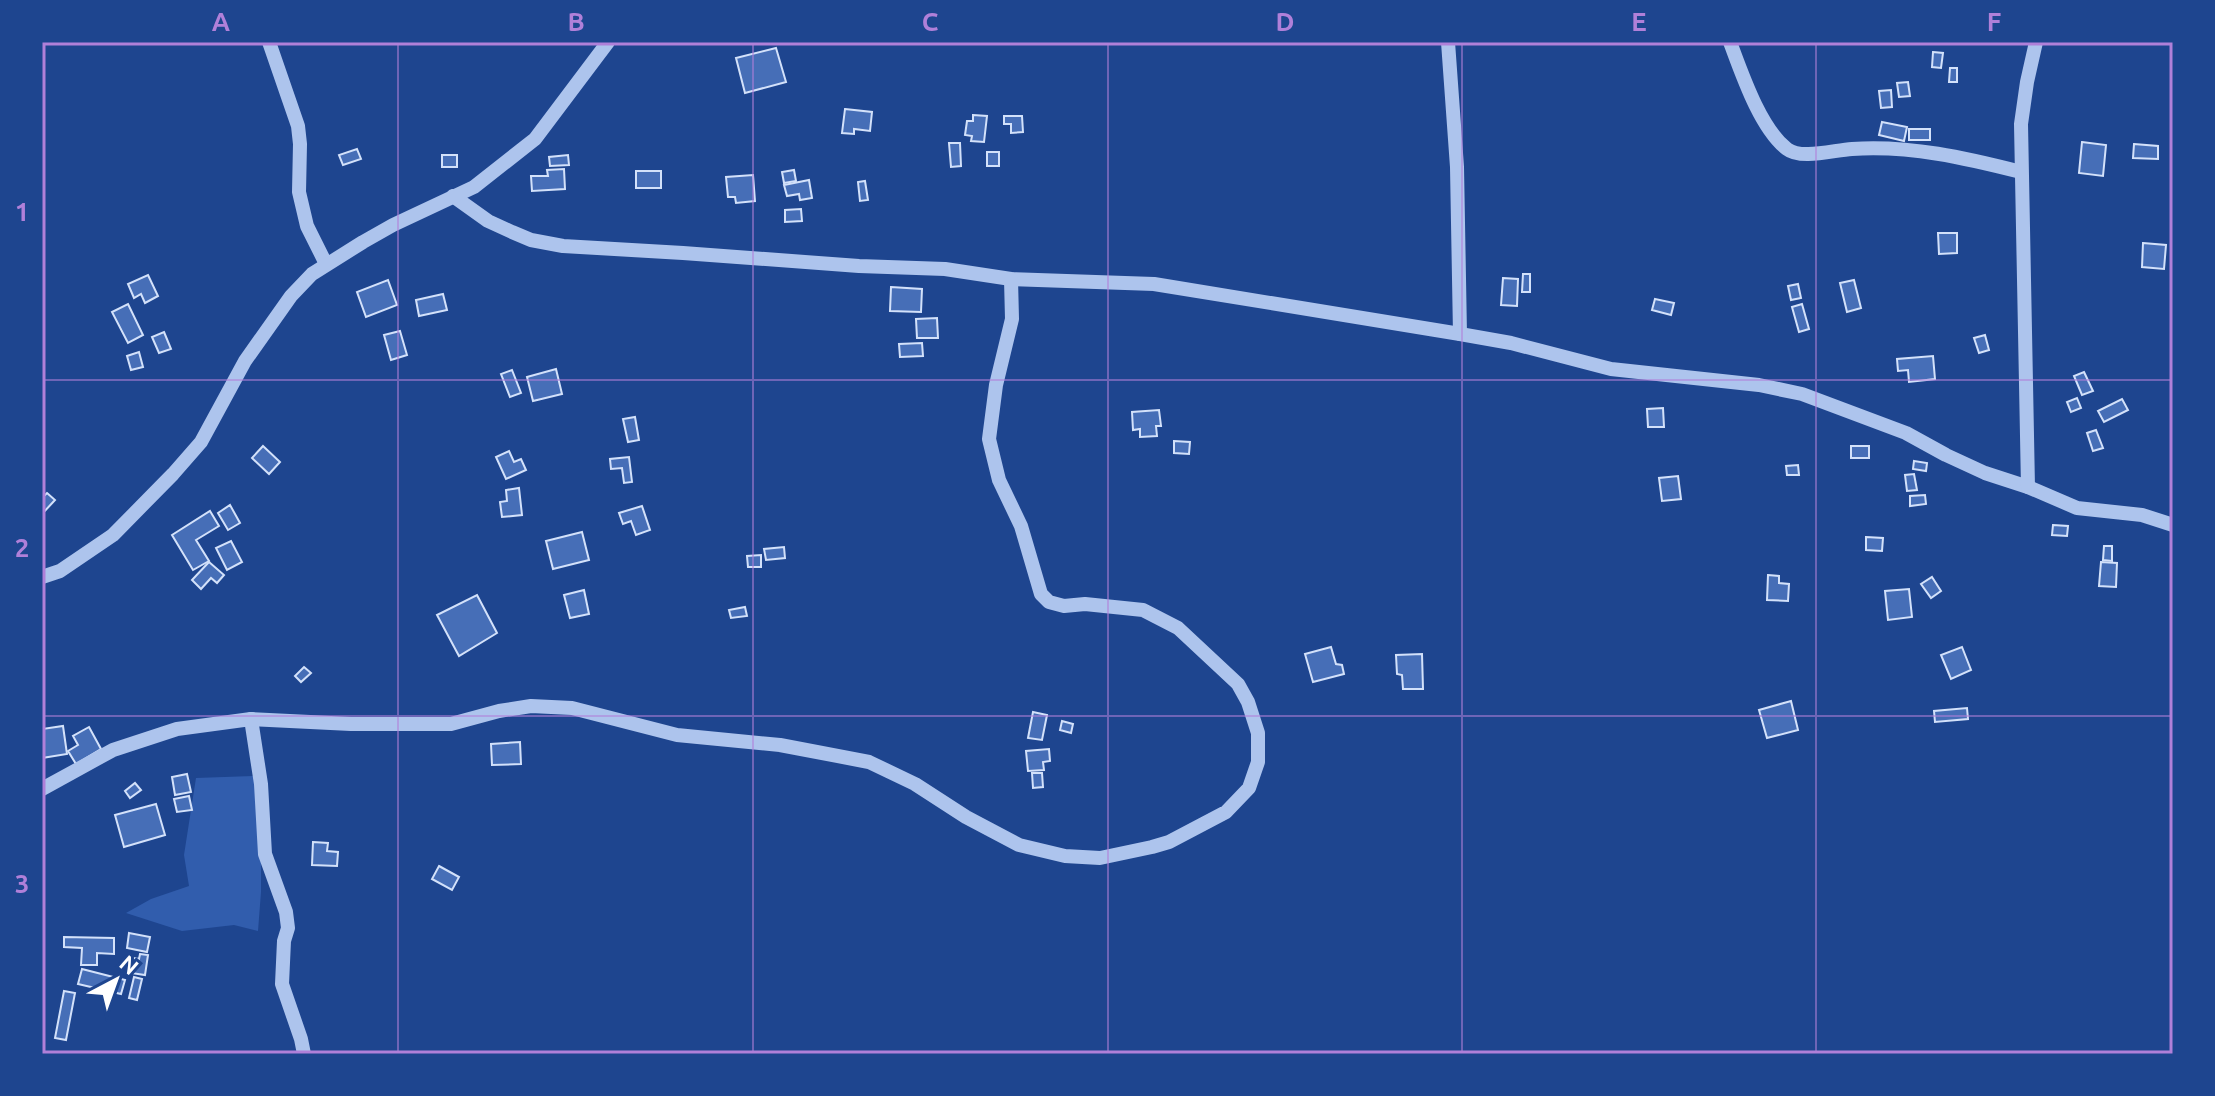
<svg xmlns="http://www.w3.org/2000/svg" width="2215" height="1096" viewBox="0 0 2215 1096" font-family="Ubuntu,sans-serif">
<rect width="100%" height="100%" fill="#1e458f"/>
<polygon fill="#315dad" points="253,776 261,790 261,892 258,931 234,925 182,931 126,913 151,899 189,886 184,855 196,778"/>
<g fill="#466eb7" stroke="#d3e1fa" stroke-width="2">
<polygon points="776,48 786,82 745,93 736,58"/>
<polygon points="1933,52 1943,53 1941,68 1932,67"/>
<polygon points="1950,68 1957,68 1957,82 1949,82"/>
<polygon points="1908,82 1910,96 1899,97 1897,83"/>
<polygon points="1891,90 1892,107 1881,108 1879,91"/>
<polygon points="845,109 872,112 870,131 854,129 854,134 842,133"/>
<polygon points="973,115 987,116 984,142 971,141 972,136 965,135 967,121 973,121"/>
<polygon points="1004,116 1022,116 1023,132 1011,133 1011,124 1004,124"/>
<polygon points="1882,122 1907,127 1904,141 1879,135"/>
<rect x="1909" y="129" width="21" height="11"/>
<polygon points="2082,142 2106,145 2103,176 2079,173"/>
<polygon points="949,143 960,143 961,166 951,167"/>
<polygon points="2134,144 2158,146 2158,159 2133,158"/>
<polygon points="357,149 361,159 343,165 339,155"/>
<rect x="987" y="152" width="12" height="14"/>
<rect x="442" y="155" width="15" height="12"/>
<polygon points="568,155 569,165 550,166 549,157"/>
<polygon points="564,169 565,189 532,191 531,176 548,176 547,170"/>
<polygon points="794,170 796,181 784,183 782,172"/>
<rect x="636" y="171" width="25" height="17"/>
<polygon points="753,175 755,201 736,203 735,197 728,197 726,177"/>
<polygon points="809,180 812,198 800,200 799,194 787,196 784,185"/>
<polygon points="865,181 868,200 860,201 858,182"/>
<polygon points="801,209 802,221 785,222 785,210"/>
<polygon points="1938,233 1957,233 1957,253 1939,254"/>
<polygon points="2143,243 2166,245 2164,269 2142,267"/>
<polygon points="1523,274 1530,274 1530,292 1522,292"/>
<polygon points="148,275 158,296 145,303 141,294 134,298 128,284"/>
<polygon points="1503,278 1518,279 1517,306 1501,305"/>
<polygon points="388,280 397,305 366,317 357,292"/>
<polygon points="1854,280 1861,308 1847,312 1840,283"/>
<polygon points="1798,284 1801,298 1791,300 1788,286"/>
<polygon points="891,287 922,289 921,312 890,311"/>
<polygon points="443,294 447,310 419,316 416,300"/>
<polygon points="1655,299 1674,303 1671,315 1652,310"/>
<polygon points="128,304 143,335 128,343 112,312"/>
<polygon points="1802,304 1809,329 1799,332 1792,307"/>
<polygon points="937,318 938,338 917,338 916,319"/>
<polygon points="400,331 407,355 391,360 384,335"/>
<polygon points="164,332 171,349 159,353 152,337"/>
<polygon points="1985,335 1989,350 1979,353 1974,338"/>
<polygon points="922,343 923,356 900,357 899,344"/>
<polygon points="139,352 143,367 131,370 127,356"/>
<polygon points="1933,356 1935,379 1909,382 1908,370 1898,371 1897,359"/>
<polygon points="556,369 562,394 533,401 527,377"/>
<polygon points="512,370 521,393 510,397 501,374"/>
<polygon points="2084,372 2093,391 2082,395 2074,376"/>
<polygon points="2077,398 2081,408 2071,412 2067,402"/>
<polygon points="2122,399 2128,410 2104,422 2098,411"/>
<polygon points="1663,408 1664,427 1648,427 1647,409"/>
<polygon points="1159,410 1161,426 1156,426 1157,436 1140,437 1140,429 1133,430 1132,412"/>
<polygon points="635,417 639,440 628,442 623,419"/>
<polygon points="2096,430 2103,448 2093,451 2087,433"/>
<polygon points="1174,441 1190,442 1189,454 1174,453"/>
<polygon points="263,446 280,462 269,474 252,458"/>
<rect x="1851" y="446" width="18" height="12"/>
<polygon points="509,451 514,462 521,459 526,470 506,479 496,457"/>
<polygon points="629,457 632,482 624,483 622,468 611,469 610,459"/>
<polygon points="1914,461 1927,463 1926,471 1913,469"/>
<polygon points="1798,465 1799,475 1787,475 1786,466"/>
<polygon points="1914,474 1917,490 1907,491 1905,475"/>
<polygon points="1678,476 1681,499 1662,501 1659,478"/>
<polygon points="519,488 522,515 502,517 500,502 507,501 506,490"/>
<polygon points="47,493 55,500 42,514 42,498"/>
<polygon points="1925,495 1926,504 1910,506 1910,496"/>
<polygon points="230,505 240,523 228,530 218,513"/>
<polygon points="642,506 650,530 636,535 631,521 623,524 619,513"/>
<polygon points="210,511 219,526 196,540 209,561 193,570 172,535"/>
<polygon points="2053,525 2068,526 2067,536 2052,535"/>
<polygon points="582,532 589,560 553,569 546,541"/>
<polygon points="1866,537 1883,538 1882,551 1866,550"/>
<polygon points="231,541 242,562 227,570 216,548"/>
<polygon points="2104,546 2112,546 2112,561 2103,560"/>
<polygon points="784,547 785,558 766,560 764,549"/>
<polygon points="761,555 761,567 748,567 747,556"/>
<polygon points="209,562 224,575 217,583 211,578 201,589 192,580"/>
<polygon points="2101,562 2117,563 2116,587 2099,586"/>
<polygon points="1768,575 1779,576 1779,583 1789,584 1788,601 1767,600"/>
<polygon points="1932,577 1941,591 1931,598 1921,584"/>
<polygon points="1909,589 1912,617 1888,620 1885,591"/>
<polygon points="584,590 589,614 570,618 564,595"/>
<polygon points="477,595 497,633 459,656 437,615"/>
<polygon points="745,607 747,616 731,618 729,610"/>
<polygon points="1331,647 1336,664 1342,665 1344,674 1313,682 1305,654"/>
<polygon points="1962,647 1971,670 1951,679 1941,655"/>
<polygon points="1422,654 1423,689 1403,689 1402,675 1397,674 1396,655"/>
<polygon points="304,667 311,673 301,682 295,676"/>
<polygon points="1791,701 1798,730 1767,738 1759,710"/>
<polygon points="1967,708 1968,719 1935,722 1934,711"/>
<polygon points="1033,712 1047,715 1042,740 1028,738"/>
<polygon points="1062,721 1073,724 1071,733 1060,730"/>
<polygon points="63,726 67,754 42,758 42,729"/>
<polygon points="89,727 101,749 76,764 68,751 78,745 73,736"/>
<polygon points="520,742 521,764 492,765 491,744"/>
<polygon points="1049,749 1050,761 1043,762 1044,770 1028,771 1026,751"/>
<polygon points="1032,773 1042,773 1043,787 1033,788"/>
<polygon points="187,774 191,792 175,795 172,777"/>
<polygon points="135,783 141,790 130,798 125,791"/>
<polygon points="189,796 192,810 177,812 174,799"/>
<polygon points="156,804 165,835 124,847 115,815"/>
<polygon points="313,842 328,843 327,851 338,852 337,866 312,865"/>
<polygon points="439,866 459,877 452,890 432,879"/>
<polygon points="129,933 150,937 147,952 127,948"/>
<polygon points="64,937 114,938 114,954 97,953 97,965 81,965 82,948 64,947"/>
<polygon points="140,954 148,955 145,975 131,973 133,958 139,959"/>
<polygon points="82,969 125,980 121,994 78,984"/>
<polygon points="134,977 142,979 137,1000 129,998"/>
<polygon points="64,991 75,993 66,1040 55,1038"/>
</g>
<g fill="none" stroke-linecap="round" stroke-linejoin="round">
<g stroke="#adc4ed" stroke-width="14">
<polyline points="269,42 298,126 300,144 299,192 307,226 326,264"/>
<polyline points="1448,42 1457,167 1460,334"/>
<path d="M1730,42c12,32 30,86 57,107 14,11 47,1 65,0 58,-4 114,9 169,23"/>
<polyline points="453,196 488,221 512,232 531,240 563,246 683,253 859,266 945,269 1011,279 1154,284 1460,334 1511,343 1611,369 1759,385 1802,394 1906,433 1946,455 1985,473 2028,487 2077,508 2142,515 2173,525"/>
<polyline points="2028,487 2021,124 2027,82 2036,42"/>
<polyline points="42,577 60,571 113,535 173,474 201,442 245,361 291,296 312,274 363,242 393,225 474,187 535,139 608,42"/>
<polyline points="251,719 261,784 265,854 286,912 288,928 284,941 282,984 301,1039 304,1054"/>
<polyline points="42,789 113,750 177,729 251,719 351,724 451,724 499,711 531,706 572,708 677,735 780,745 869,762 915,784 966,817 1019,845 1065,856 1100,858 1152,847 1169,842 1226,812 1249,788 1258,762 1258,733 1248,702 1238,684 1178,628 1143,610 1085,604 1064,606 1049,602 1041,594 1021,526 999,480 989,439 996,385 1012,319 1011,279"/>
</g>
</g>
<path fill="none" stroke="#b080d9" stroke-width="2" stroke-opacity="0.55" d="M398,42v1012M753,42v1012M1108,42v1012M1462,42v1012M1816,42v1012M42,380h2131M42,716h2131"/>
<rect width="2215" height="1096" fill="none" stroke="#1e458f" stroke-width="88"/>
<g transform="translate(116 980) rotate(41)" stroke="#1e458f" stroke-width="6" paint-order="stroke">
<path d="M0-6L14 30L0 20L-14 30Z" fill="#ffffff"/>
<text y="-12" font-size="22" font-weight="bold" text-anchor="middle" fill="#ffffff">N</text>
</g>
<rect x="44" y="44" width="2127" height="1008" fill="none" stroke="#b080d9" stroke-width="3"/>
<g font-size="26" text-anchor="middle" font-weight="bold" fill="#b080d9">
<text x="221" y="31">A</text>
<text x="576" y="31">B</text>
<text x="930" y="31">C</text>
<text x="1285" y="31">D</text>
<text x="1639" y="31">E</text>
<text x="1994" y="31">F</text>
<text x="22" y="221">1</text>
<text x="22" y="557">2</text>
<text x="22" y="893">3</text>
</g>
</svg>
